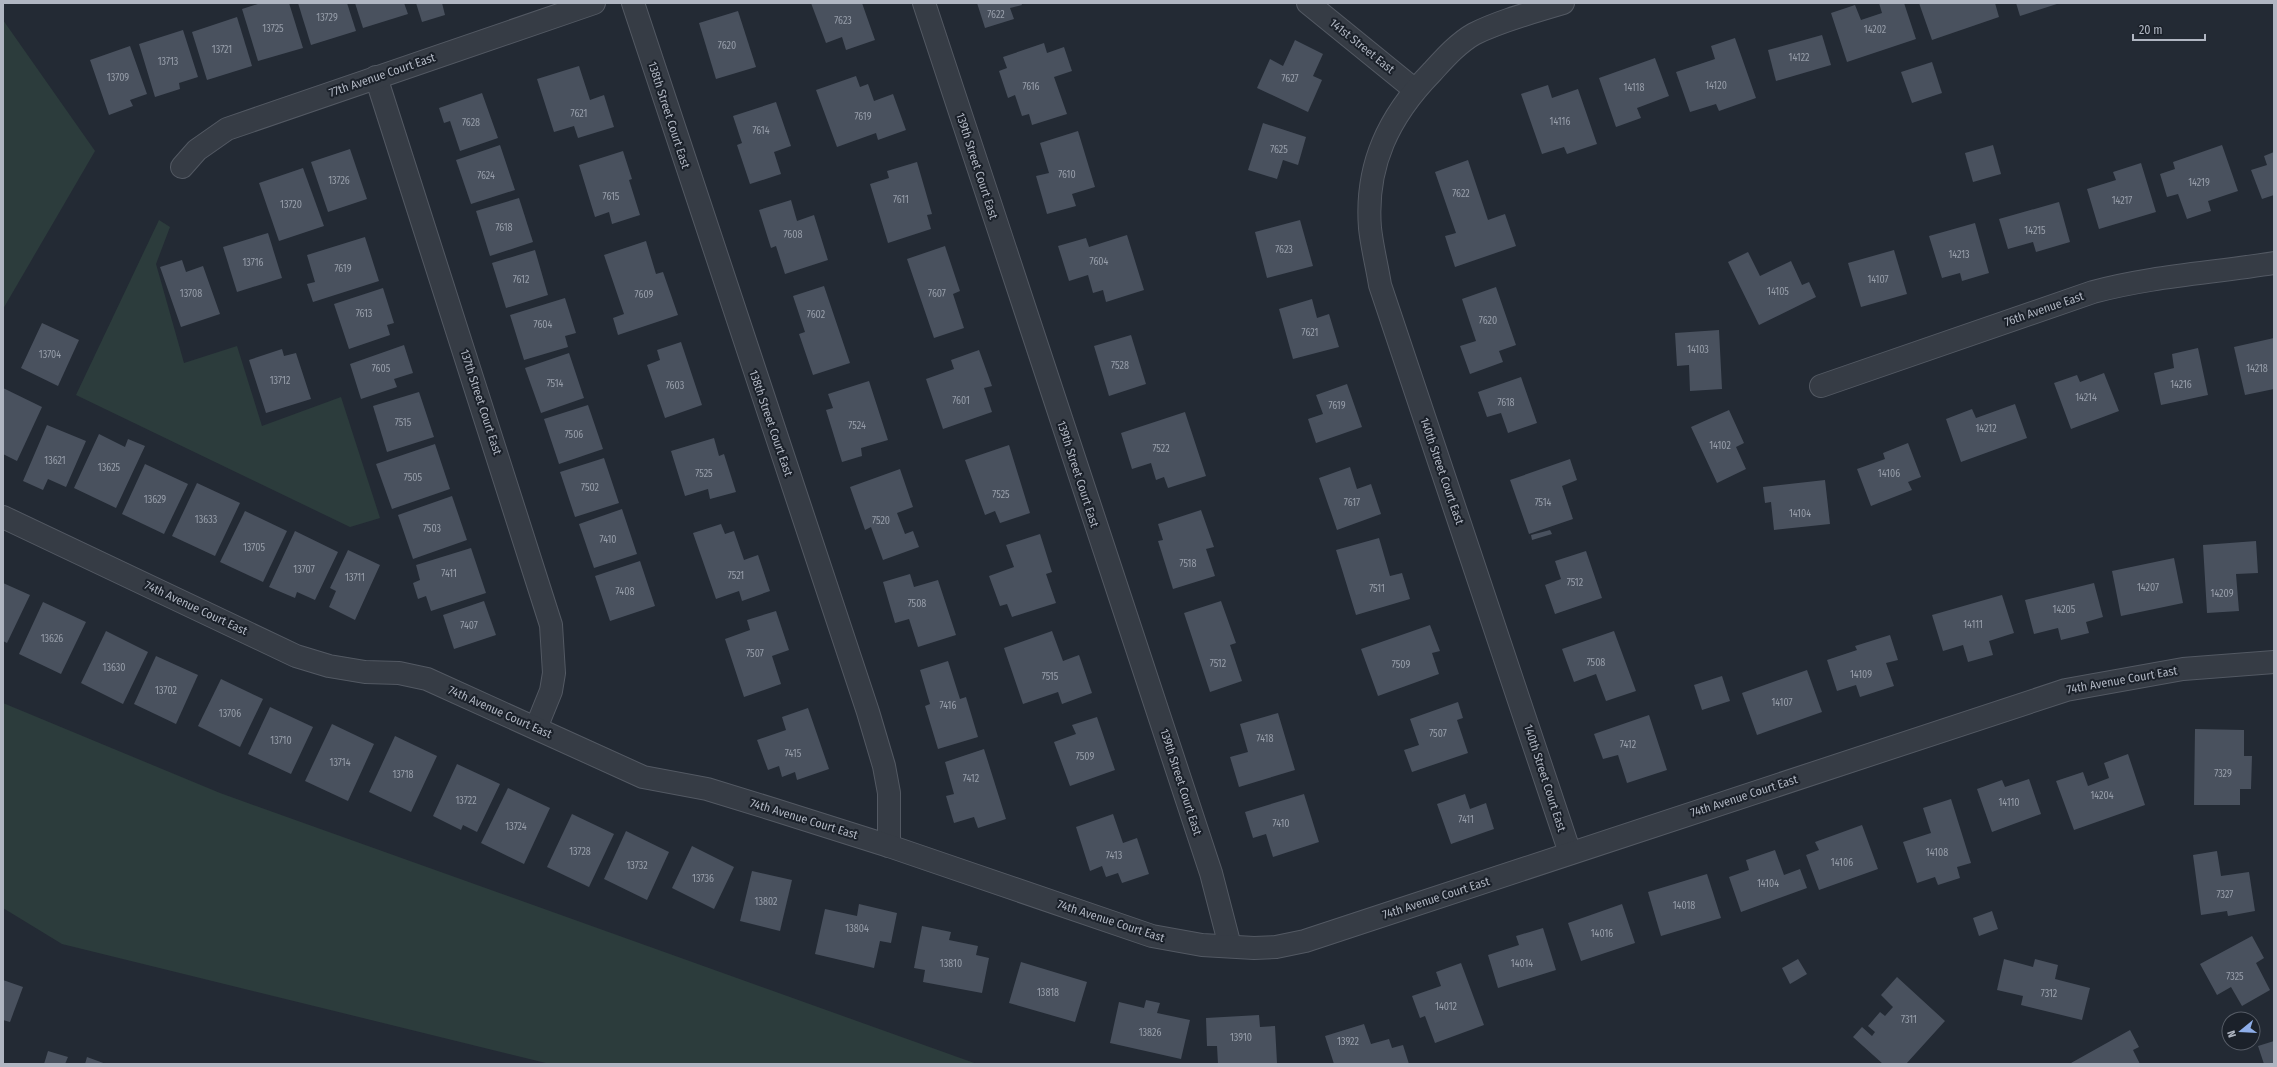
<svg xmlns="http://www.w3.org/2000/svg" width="2277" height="1067" viewBox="0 0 2277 1067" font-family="'Fira Sans Condensed',sans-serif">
<rect width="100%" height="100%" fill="#232a34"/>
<g fill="#2c3c3c">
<polygon points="3,20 95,151 3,309"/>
<polygon points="159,220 170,227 156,264 184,363 237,346 262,426 341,397 380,518 350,527 76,395"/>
<polygon points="3,703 220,793 977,1064 550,1064 62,944 3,908"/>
</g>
<g fill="#49515e">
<polygon points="261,3 289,3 303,48 258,61 242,9"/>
<polygon points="298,3 347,3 356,31 311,45"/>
<polygon points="355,3 404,3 408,14 363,28"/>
<polygon points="416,3 442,3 445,15 422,22"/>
<polygon points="811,3 862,3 875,40 846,50 842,37 826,43"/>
<polygon points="977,3 1021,3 1022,5 1010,8 1014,19 985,28"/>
<polygon points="1879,3 1904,3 1916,39 1847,62 1831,13 1855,5 1861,20 1882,13"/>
<polygon points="1919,3 1995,3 1999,17 1932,40"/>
<polygon points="2016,3 2060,3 2020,16"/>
<polygon points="738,11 756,67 716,79 699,23"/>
<polygon points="237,17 252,66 207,80 192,32"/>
<polygon points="183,30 198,77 179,83 180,89 155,97 139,44"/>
<polygon points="1822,35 1831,65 1776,81 1768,50"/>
<polygon points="1735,38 1756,98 1719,111 1716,104 1690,112 1676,72 1715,59 1711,46"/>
<polygon points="1295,40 1323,54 1313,76 1322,80 1308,112 1257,88 1270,59 1283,66"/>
<polygon points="1044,43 1047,53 1064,47 1072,71 1054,77 1067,114 1032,125 1029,114 1022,116 1015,95 1008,98 999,71 1007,68 1003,57"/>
<polygon points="130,46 147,94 130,100 133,106 109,115 90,60"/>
<polygon points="1655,58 1669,96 1637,108 1641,118 1616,127 1599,78"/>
<polygon points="1932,62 1942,93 1912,103 1901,72"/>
<polygon points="579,66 590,100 604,95 614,127 578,138 574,126 554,132 537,79"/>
<polygon points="856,76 860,87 868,84 874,101 893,94 906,130 878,140 876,133 837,147 816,90"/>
<polygon points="1548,85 1552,98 1578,89 1597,144 1567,154 1564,147 1542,154 1521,94"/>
<polygon points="482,93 498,138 460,151 450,121 444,123 439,108"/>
<polygon points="776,102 791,146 774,152 781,174 750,184 737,145 742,143 733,116"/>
<polygon points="1263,123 1306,137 1298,165 1283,160 1277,179 1248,170"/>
<polygon points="1078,131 1095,187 1072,194 1076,206 1047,214 1036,176 1049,173 1040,143"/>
<polygon points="500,145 515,190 471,204 456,160"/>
<polygon points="1993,145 2001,174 1973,182 1965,153"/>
<polygon points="2222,145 2238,191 2208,201 2211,211 2187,219 2178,194 2167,197 2160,174 2175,169 2173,162"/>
<polygon points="350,149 367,199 328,212 311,162"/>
<polygon points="623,151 632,179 629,180 640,215 612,224 609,212 595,217 579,165"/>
<polygon points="2274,152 2274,195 2262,199 2251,170 2267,165 2264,156"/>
<polygon points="1468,160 1488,220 1505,214 1516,246 1455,267 1445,236 1456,233 1435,172"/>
<polygon points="917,162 932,214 927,215 931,229 888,243 870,184 889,178 887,171"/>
<polygon points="2141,163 2156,212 2099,229 2087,189 2116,180 2113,172"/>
<polygon points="303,168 324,226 279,241 259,183"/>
<polygon points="519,198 533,242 490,256 476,211"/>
<polygon points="791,200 797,221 814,215 828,260 785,274 776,246 771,248 759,210"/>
<polygon points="2059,202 2070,242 2036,252 2033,242 2008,249 1999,219"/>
<polygon points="1300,220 1313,266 1267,278 1255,232"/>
<polygon points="1975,223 1989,273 1962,281 1960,273 1942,278 1929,236"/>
<polygon points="268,233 282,278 237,292 223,247"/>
<polygon points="1127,235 1144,290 1106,302 1103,290 1093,293 1088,275 1069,281 1058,246 1086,238 1089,247"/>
<polygon points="365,237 379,281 313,302 307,284 315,282 307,255"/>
<polygon points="646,241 656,274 663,272 678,315 618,335 613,318 624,314 604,255"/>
<polygon points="945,246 960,291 953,294 964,328 934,338 907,259"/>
<polygon points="535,250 548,295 506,308 492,263"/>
<polygon points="1894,250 1907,294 1861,307 1848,263"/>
<polygon points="1748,252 1760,276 1791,261 1802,285 1809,282 1816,297 1759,325 1728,262"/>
<polygon points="182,260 186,272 203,266 220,314 181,327 160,267"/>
<polygon points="824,286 850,363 813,375 799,334 805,332 793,296"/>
<polygon points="1496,287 1516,345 1499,351 1503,362 1470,374 1460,346 1476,341 1462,299"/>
<polygon points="383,288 394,323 387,325 390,335 349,349 334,304"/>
<polygon points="565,298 576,333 565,336 568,347 524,360 510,315"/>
<polygon points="1312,299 1317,318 1329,314 1339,347 1293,359 1279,309"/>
<polygon points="42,323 79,340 58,386 21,368"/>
<polygon points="1719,330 1722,389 1690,391 1689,365 1677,366 1675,333"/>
<polygon points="1131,335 1146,384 1109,396 1094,346"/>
<polygon points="2274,338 2274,389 2245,395 2234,347"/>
<polygon points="681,342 702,405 665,418 647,365 660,360 657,350"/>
<polygon points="404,345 413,373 394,379 397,387 361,399 350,364"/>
<polygon points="2198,348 2208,395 2161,405 2154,373 2174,368 2172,354"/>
<polygon points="282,349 284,356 296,353 311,399 266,413 249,360"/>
<polygon points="979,350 992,386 984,388 992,412 943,429 926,379 954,369 951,360"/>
<polygon points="569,353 584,398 541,413 525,368"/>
<polygon points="2104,373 2119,411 2071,429 2054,383 2077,375 2080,382"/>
<polygon points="1521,377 1537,423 1508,433 1501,413 1487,417 1478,392"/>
<polygon points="869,381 888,440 861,448 862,456 842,462 826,410 833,408 828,394"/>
<polygon points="1347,384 1362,427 1316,443 1308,419 1323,414 1316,395"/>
<polygon points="3,388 42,407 17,461 3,454"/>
<polygon points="419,392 434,437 387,452 373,406"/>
<polygon points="2015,404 2027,438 1961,462 1946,419 1972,409 1976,418"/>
<polygon points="588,405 603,449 559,464 544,419"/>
<polygon points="1729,410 1744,443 1736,447 1746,469 1717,483 1691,427"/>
<polygon points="1185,412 1206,476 1168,488 1164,477 1156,480 1151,463 1132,469 1121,433"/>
<polygon points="47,425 86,441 66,487 48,479 43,490 23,481"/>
<polygon points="99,434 125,447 128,439 145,446 116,508 74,488"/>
<polygon points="714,438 719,456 724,454 736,492 710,499 708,489 685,496 671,451"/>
<polygon points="1908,443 1921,477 1908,482 1912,490 1871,506 1857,469 1885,459 1883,453"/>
<polygon points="435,444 450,489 392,509 376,464"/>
<polygon points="1009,445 1030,513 1000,523 995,511 985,515 965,460"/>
<polygon points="604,458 619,503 575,517 560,472"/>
<polygon points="1570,459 1577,480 1562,486 1573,519 1529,534 1510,480"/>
<polygon points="145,464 188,484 164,534 122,514"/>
<polygon points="1350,467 1357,489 1371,484 1381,514 1337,530 1319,478"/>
<polygon points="900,469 913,507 897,513 905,534 913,531 919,547 883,560 871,527 865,530 850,487"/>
<polygon points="1825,480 1830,524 1774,530 1771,502 1765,503 1763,487"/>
<polygon points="197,483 240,503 215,556 172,536"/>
<polygon points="452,496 467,540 413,559 398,515"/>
<polygon points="622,509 637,554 594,568 579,524"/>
<polygon points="1201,510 1214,547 1206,549 1215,576 1173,589 1158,541 1163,540 1158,524"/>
<polygon points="245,511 287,531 263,582 220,562"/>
<polygon points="721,524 725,534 734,531 744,560 758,555 770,591 742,601 739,591 716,599 693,533"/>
<polygon points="1550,530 1552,534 1532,540 1531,535"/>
<polygon points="295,531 338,552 315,600 297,592 295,598 269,587"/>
<polygon points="1040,534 1052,572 1046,574 1056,603 1012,617 1007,604 1000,606 989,576 1014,567 1006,545"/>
<polygon points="1379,538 1390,576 1402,573 1410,599 1356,615 1336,550"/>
<polygon points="2256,541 2258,573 2236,574 2239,611 2207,613 2203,545"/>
<polygon points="471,548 486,593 431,611 426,596 418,599 413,583 420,580 416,565"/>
<polygon points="348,550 380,565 355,620 329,607 336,591 330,588"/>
<polygon points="1586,551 1602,598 1555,614 1545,585 1561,579 1555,561"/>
<polygon points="2174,558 2183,603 2121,616 2112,571"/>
<polygon points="640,561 655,606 610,621 595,576"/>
<polygon points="910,574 914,587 938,580 956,635 918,647 909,619 895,623 883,582"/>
<polygon points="3,583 30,595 7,643 3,641"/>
<polygon points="2094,583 2103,617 2086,622 2089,633 2061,640 2058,628 2034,634 2025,600"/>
<polygon points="2002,595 2014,633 1989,641 1993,655 1968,662 1963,645 1943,651 1932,615"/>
<polygon points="484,601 496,635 454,649 443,615"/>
<polygon points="1221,601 1236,643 1230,645 1242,681 1210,692 1184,613"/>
<polygon points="43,602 86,622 61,674 19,654"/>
<polygon points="776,611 789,650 772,656 781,684 744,697 725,639 750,630 747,620"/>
<polygon points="1430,625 1440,651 1432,653 1439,674 1378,696 1361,649"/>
<polygon points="106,631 148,652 123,704 81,683"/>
<polygon points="1052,631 1063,661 1079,655 1092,693 1062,704 1058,692 1023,704 1004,648"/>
<polygon points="1614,631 1636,691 1606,701 1596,674 1574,682 1562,649"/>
<polygon points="1890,635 1898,660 1886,663 1894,686 1860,697 1856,685 1837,691 1827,660 1857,650 1855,646"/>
<polygon points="156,656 198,675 176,724 134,704"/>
<polygon points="948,661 960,699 966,697 978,737 938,749 925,706 930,704 920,670"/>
<polygon points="1807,670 1822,712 1757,735 1742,693"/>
<polygon points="1722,676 1730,701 1702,710 1694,685"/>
<polygon points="221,679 263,699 240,747 198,726"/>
<polygon points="1458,702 1463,718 1457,720 1468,753 1412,772 1404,750 1419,745 1410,719"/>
<polygon points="270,707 313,727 291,774 248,754"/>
<polygon points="808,708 829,769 797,780 795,772 782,777 779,766 768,770 757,740 786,730 782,717"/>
<polygon points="1278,713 1295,770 1239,787 1230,757 1248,752 1240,724"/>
<polygon points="1649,715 1667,770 1627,783 1618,755 1603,759 1594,734"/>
<polygon points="1097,717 1115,770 1070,786 1054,742 1076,734 1072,725"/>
<polygon points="332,724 374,744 348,801 305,781"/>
<polygon points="2195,729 2244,730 2244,756 2252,756 2251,789 2240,789 2240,805 2194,805"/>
<polygon points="395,736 437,756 411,812 369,792"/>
<polygon points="984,749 1006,819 978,828 974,817 954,823 946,796 954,794 945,762"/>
<polygon points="2128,754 2145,805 2074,830 2056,781 2083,772 2088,786 2109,778 2104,763"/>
<polygon points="457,764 500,784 477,832 463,825 461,830 433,816"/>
<polygon points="2029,779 2041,814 1992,832 1977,789 2002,780 2005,787"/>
<polygon points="508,788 550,808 524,864 481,843"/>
<polygon points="1304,794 1319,842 1273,857 1266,834 1253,838 1245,812"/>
<polygon points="1465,794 1470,809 1486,803 1494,829 1451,844 1437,804"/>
<polygon points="1951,799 1971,863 1957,867 1960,878 1938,885 1935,877 1917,883 1903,842 1931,833 1923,808"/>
<polygon points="572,814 614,834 589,887 547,867"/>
<polygon points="1113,814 1123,843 1137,838 1149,874 1122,883 1118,873 1106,877 1102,866 1090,871 1076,827"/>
<polygon points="1862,825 1878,869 1819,890 1806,855 1819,850 1815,842"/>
<polygon points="626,831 669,852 647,900 604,879"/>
<polygon points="692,846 734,867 714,909 672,888"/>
<polygon points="1775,850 1784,875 1800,869 1807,888 1741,912 1729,877 1749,870 1746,860"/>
<polygon points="2217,851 2221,876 2249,872 2255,911 2228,916 2227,911 2201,915 2193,855"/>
<polygon points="752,871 792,880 780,931 740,921"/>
<polygon points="1707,874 1721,918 1661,936 1648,892"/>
<polygon points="859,904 897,913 891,943 880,941 874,968 815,954 825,909 857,916"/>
<polygon points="1622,904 1635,943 1581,961 1568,923"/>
<polygon points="1992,911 1998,929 1979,936 1973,918"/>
<polygon points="922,926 951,932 949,940 978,946 976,955 989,958 982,993 923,982 925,970 914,968"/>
<polygon points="1543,928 1556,970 1498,988 1488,955 1519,945 1516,936"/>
<polygon points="2252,936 2264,958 2256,963 2270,990 2242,1006 2231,987 2217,995 2200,964"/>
<polygon points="1798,959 1807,974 1790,984 1782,968"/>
<polygon points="2004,959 2033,967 2035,959 2058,965 2055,979 2090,988 2082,1020 2021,1005 2023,996 1997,990"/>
<polygon points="1021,962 1087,982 1075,1022 1009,1003"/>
<polygon points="1461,963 1484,1025 1435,1043 1425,1016 1420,1018 1412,996 1441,986 1436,972"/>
<polygon points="1897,977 1945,1021 1906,1064 1883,1064 1853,1037 1862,1027 1872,1036 1875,1032 1868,1026 1880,1012 1885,1016 1893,1007 1881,995"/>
<polygon points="3,980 23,987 10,1022 3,1020"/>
<polygon points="1146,1000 1160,1003 1157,1013 1190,1020 1181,1059 1110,1043 1119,1002 1144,1008"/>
<polygon points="1259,1015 1260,1027 1275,1026 1277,1063 1218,1064 1217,1046 1207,1046 1206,1018"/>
<polygon points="1364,1024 1371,1044 1389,1039 1392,1048 1403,1045 1409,1064 1334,1064 1325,1036"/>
<polygon points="2130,1030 2139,1047 2133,1050 2140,1064 2072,1064 2071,1063"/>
<polygon points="2274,1041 2274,1064 2264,1064 2258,1046"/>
<polygon points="48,1051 68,1057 65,1064 44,1064"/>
<polygon points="87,1057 106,1064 85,1064"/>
</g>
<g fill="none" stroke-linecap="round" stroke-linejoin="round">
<defs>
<g id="minor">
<polyline points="633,3 868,712 884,766 889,793 889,846"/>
<polyline points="924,3 1211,873 1230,946"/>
<polyline points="1308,3 1415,90"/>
<path d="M1563,3c-29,9 -61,17 -89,31 -16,9 -30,25 -42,38 -43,44 -67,93 -62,156 2,19 7,38 10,57l190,568"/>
<polyline points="376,77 551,625 554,673 551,691 536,728"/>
<polyline points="182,167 197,150 227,129 594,3"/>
<path d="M1821,386l272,-94c59,-16 120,-19 181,-29"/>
<polyline points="3,517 296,656 329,666 365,672 399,673 427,679 643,777 707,789 772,809 889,846 1152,936 1202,945 1254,948 1276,947 1305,941 2066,690 2183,669 2274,662"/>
</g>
</defs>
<use href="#minor" stroke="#535963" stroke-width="24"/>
<use href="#minor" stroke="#363c45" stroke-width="22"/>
</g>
<g text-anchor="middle" stroke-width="4" stroke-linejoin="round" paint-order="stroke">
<g font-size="10" fill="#969da9">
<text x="996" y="18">7622</text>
<text x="327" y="21">13729</text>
<text x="843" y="24">7623</text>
<text x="273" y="32">13725</text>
<text x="1875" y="33">14202</text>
<text x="727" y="49">7620</text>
<text x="222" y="53">13721</text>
<text x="1799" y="61">14122</text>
<text x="168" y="65">13713</text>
<text x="118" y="81">13709</text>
<text x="1290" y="82">7627</text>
<text x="1716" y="89">14120</text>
<text x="1031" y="90">7616</text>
<text x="1634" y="91">14118</text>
<text x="579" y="117">7621</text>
<text x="863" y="120">7619</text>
<text x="1560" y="125">14116</text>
<text x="471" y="126">7628</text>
<text x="761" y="134">7614</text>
<text x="1279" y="153">7625</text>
<text x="1067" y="178">7610</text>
<text x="486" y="179">7624</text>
<text x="339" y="184">13726</text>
<text x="2199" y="186">14219</text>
<text x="1461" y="197">7622</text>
<text x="611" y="200">7615</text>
<text x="901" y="203">7611</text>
<text x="2122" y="204">14217</text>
<text x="291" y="208">13720</text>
<text x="504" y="231">7618</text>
<text x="2035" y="234">14215</text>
<text x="793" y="238">7608</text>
<text x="1284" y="253">7623</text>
<text x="1959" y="258">14213</text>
<text x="1099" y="265">7604</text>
<text x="253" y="266">13716</text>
<text x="343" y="272">7619</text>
<text x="521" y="283">7612</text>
<text x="1878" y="283">14107</text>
<text x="1778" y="295">14105</text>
<text x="191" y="297">13708</text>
<text x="937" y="297">7607</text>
<text x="644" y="298">7609</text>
<text x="364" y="317">7613</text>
<text x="816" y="318">7602</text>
<text x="1488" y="324">7620</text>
<text x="543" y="328">7604</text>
<text x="1310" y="336">7621</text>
<text x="1698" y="353">14103</text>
<text x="50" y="358">13704</text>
<text x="1120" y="369">7528</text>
<text x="381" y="372">7605</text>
<text x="2257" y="372">14218</text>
<text x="280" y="384">13712</text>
<text x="555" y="387">7514</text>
<text x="2181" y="388">14216</text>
<text x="675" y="389">7603</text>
<text x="2086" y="401">14214</text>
<text x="961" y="404">7601</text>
<text x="1506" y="406">7618</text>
<text x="1337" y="409">7619</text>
<text x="403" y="426">7515</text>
<text x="857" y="429">7524</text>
<text x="1986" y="432">14212</text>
<text x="574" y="438">7506</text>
<text x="1720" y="449">14102</text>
<text x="1161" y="452">7522</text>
<text x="55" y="464">13621</text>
<text x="109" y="471">13625</text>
<text x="704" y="477">7525</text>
<text x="1889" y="477">14106</text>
<text x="413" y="481">7505</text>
<text x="590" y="491">7502</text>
<text x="1001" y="498">7525</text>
<text x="155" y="503">13629</text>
<text x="1352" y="506">7617</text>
<text x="1543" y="506">7514</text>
<text x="1800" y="517">14104</text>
<text x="206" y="523">13633</text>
<text x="881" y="524">7520</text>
<text x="432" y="532">7503</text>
<text x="608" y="543">7410</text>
<text x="254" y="551">13705</text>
<text x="1188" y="567">7518</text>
<text x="304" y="573">13707</text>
<text x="449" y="577">7411</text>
<text x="736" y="579">7521</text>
<text x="355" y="581">13711</text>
<text x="1575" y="586">7512</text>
<text x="2148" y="591">14207</text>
<text x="1377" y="592">7511</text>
<text x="625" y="595">7408</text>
<text x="2222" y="597">14209</text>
<text x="917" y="607">7508</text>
<text x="2064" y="613">14205</text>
<text x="1973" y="628">14111</text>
<text x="469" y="629">7407</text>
<text x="52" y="642">13626</text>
<text x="755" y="657">7507</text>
<text x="1596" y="666">7508</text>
<text x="1218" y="667">7512</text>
<text x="1401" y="668">7509</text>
<text x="114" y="671">13630</text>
<text x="1861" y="678">14109</text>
<text x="1050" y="680">7515</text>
<text x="166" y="694">13702</text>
<text x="1782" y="706">14107</text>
<text x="948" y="709">7416</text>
<text x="230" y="717">13706</text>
<text x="1438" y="737">7507</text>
<text x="1265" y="742">7418</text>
<text x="281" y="744">13710</text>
<text x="1628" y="748">7412</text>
<text x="793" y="757">7415</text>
<text x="1085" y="760">7509</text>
<text x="340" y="766">13714</text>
<text x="2223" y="777">7329</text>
<text x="403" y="778">13718</text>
<text x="971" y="782">7412</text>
<text x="2102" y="799">14204</text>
<text x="466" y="804">13722</text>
<text x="2009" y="806">14110</text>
<text x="1466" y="823">7411</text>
<text x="1281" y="827">7410</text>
<text x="516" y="830">13724</text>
<text x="580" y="855">13728</text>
<text x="1937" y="856">14108</text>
<text x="1114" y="859">7413</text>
<text x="1842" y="866">14106</text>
<text x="637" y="869">13732</text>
<text x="703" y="882">13736</text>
<text x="1768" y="887">14104</text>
<text x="2225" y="898">7327</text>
<text x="766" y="905">13802</text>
<text x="1684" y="909">14018</text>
<text x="857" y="932">13804</text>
<text x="1602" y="937">14016</text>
<text x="951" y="967">13810</text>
<text x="1522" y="967">14014</text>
<text x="2235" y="980">7325</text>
<text x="1048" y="996">13818</text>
<text x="2049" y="997">7312</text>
<text x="1446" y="1010">14012</text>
<text x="1909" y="1023">7311</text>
<text x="1150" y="1036">13826</text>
<text x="1241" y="1041">13910</text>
<text x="1348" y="1045">13922</text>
</g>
<g font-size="12" fill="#b0b6c2" stroke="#1b212a">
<text transform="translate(1362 46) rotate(39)" y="4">141st Street East</text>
<text transform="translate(382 75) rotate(-19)" y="4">77th Avenue Court East</text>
<text transform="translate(669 115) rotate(72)" y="4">138th Street Court East</text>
<text transform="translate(977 166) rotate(72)" y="4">139th Street Court East</text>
<text transform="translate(2044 309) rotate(-19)" y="4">76th Avenue East</text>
<text transform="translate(481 402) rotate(72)" y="4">137th Street Court East</text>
<text transform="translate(771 423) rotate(71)" y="4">138th Street Court East</text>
<text transform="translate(1442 471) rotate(71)" y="4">140th Street Court East</text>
<text transform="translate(1078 474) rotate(72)" y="4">139th Street Court East</text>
<text transform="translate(196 608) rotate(25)" y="4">74th Avenue Court East</text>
<text transform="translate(2122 680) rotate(-10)" y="4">74th Avenue Court East</text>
<text transform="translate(500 712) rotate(24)" y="4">74th Avenue Court East</text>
<text transform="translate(1545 778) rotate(72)" y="4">140th Street Court East</text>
<text transform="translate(1181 782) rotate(72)" y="4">139th Street Court East</text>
<text transform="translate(1744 796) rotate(-18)" y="4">74th Avenue Court East</text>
<text transform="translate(804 819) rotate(17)" y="4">74th Avenue Court East</text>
<text transform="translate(1436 898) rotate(-18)" y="4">74th Avenue Court East</text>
<text transform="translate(1111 921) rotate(18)" y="4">74th Avenue Court East</text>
</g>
</g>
<rect width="2277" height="1067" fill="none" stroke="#b0b6c2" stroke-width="8"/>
<g transform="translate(2241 1031) rotate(252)"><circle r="19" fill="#1b212a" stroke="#575d67"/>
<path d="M0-3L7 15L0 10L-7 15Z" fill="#8eaee9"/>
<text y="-6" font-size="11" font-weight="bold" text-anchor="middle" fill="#b0b6c2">N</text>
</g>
<path d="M2133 34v6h72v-6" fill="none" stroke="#b0b6c2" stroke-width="2"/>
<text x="2139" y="34" font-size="12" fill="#b0b6c2" stroke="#1b212a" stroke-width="3" paint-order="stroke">20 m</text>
</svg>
